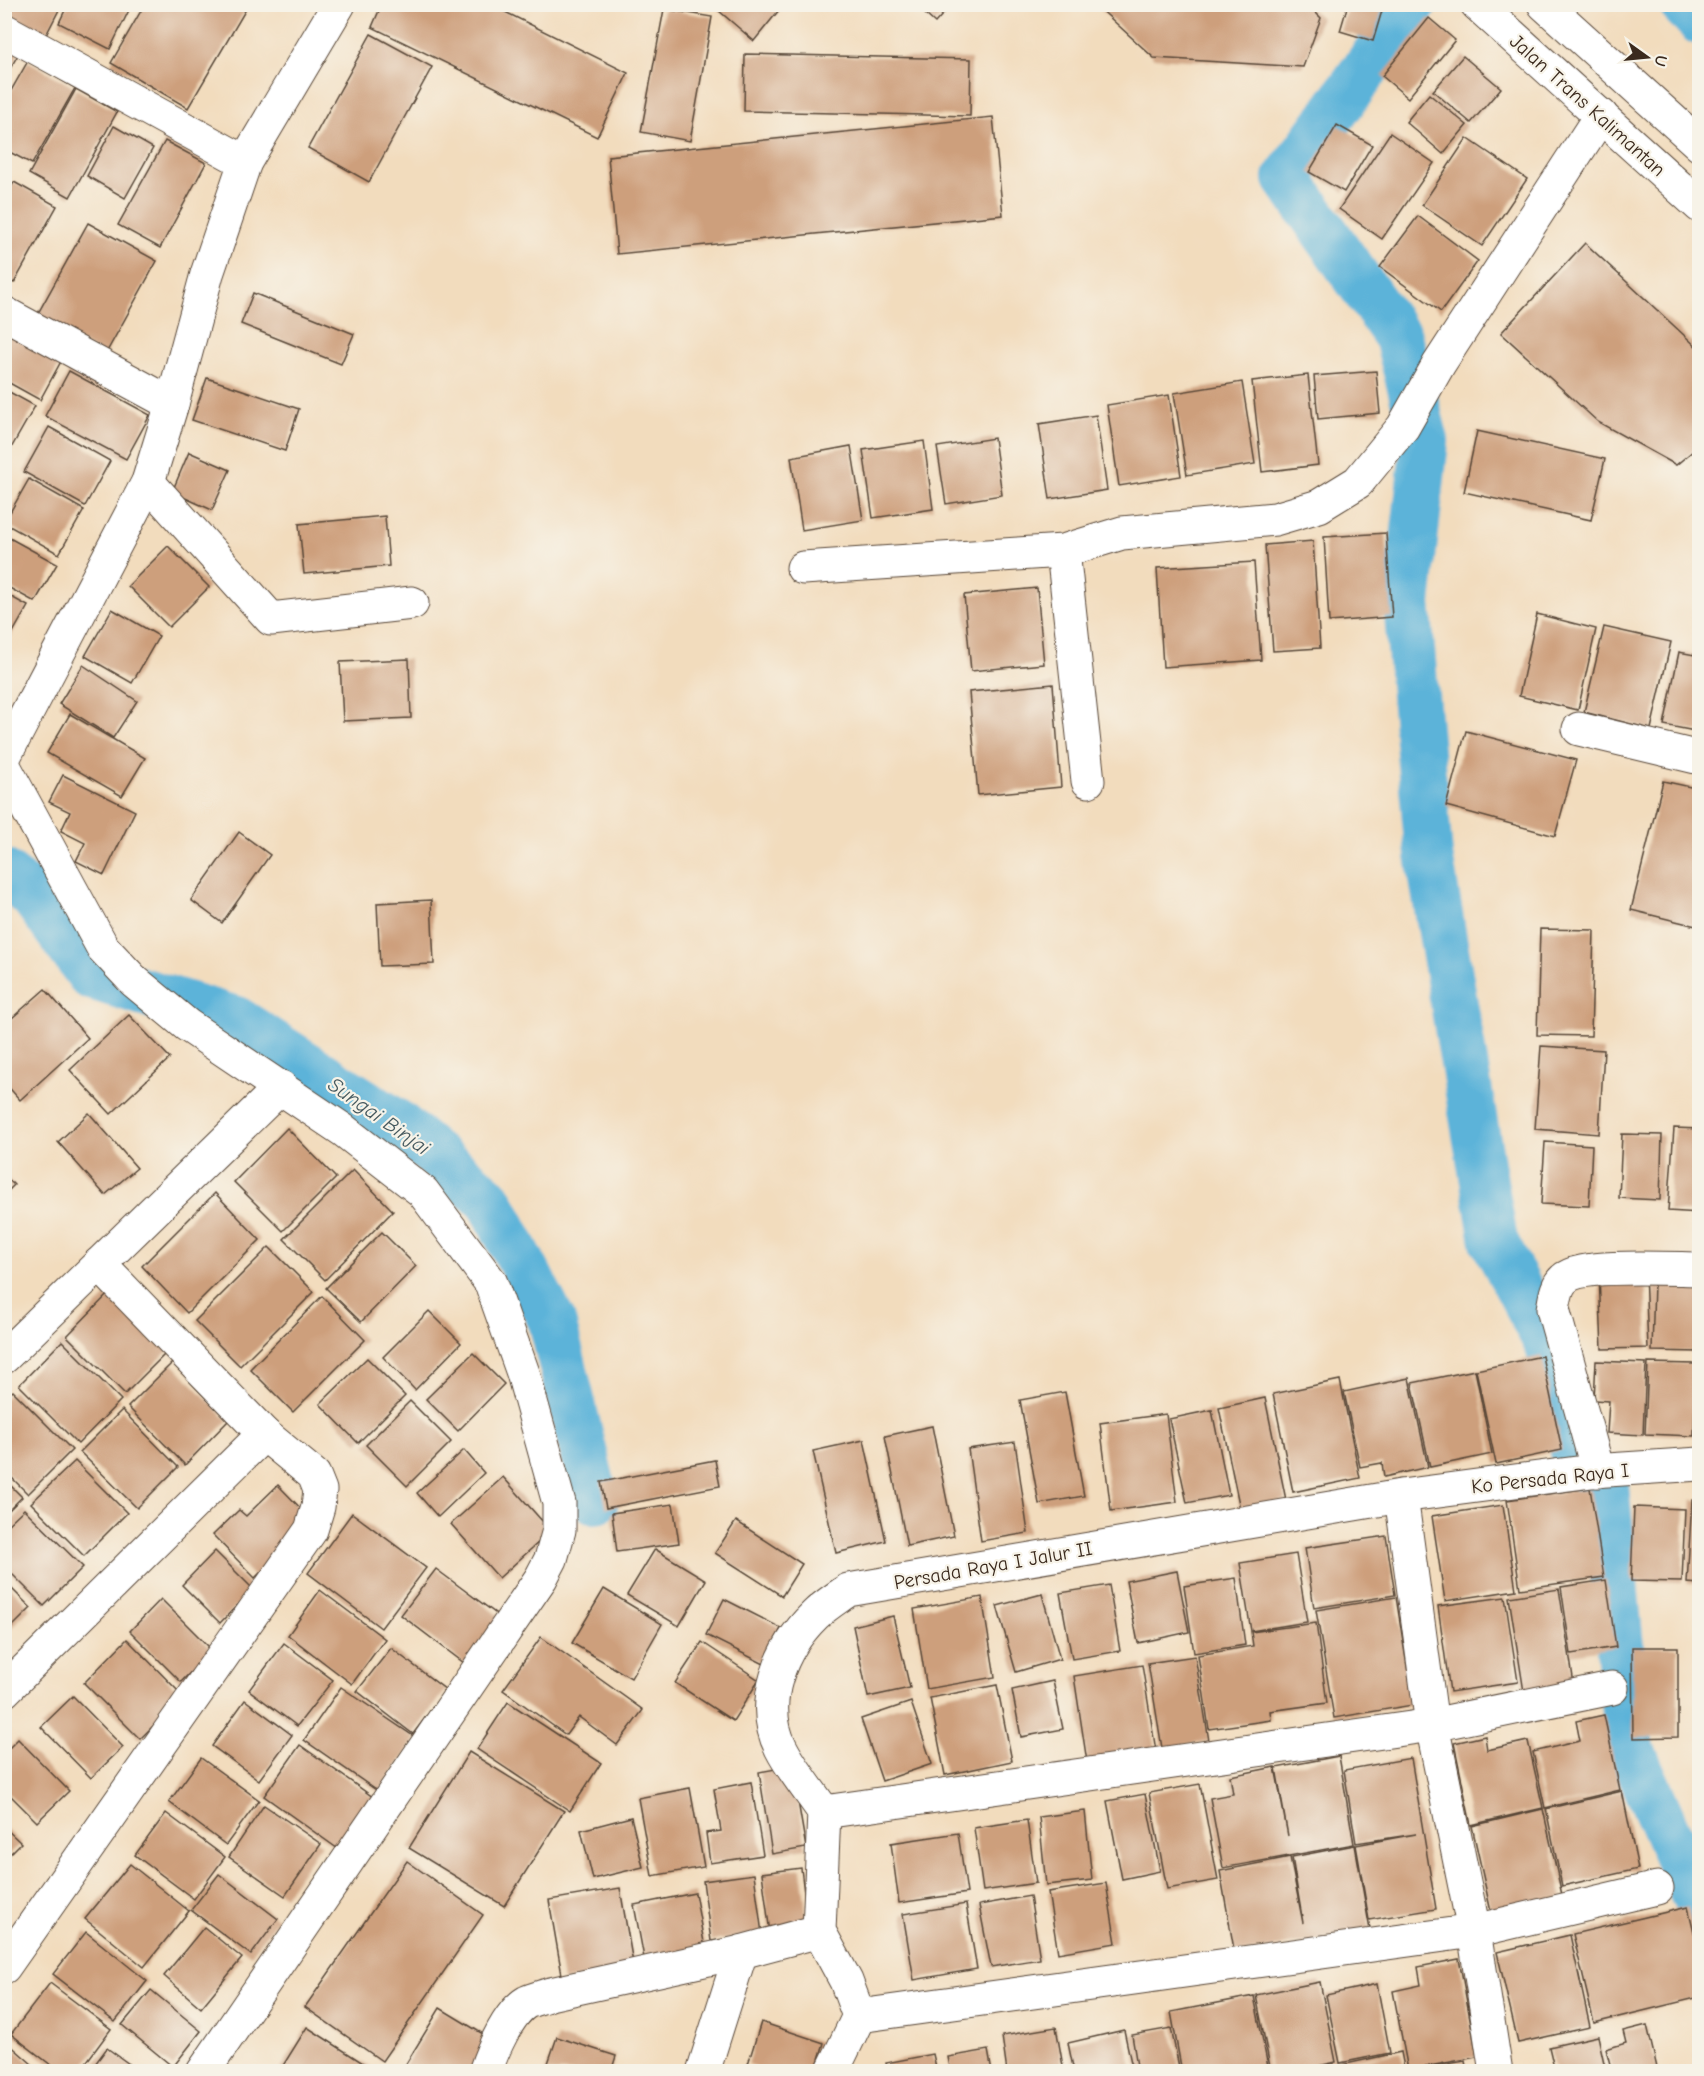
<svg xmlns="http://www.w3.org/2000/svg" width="1704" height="2076" viewBox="0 0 1704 2076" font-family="'Comic Neue',sans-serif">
<rect width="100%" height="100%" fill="#f7f3e8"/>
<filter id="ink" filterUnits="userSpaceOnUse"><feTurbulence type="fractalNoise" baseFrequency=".0167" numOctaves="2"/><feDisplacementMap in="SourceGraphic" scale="12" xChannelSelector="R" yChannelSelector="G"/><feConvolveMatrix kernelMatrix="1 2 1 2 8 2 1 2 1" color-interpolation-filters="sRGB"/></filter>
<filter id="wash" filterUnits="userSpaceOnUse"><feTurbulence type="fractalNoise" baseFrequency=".008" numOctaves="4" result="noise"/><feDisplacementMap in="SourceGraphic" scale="24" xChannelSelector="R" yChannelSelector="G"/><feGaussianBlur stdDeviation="1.35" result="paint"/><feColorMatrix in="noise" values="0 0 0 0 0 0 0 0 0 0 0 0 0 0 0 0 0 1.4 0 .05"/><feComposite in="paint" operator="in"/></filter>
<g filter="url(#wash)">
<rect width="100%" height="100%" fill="#f2dcbd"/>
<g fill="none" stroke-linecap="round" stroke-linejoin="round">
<g stroke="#5cb3d9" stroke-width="48">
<polyline points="1413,4 1396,26 1287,178 1398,337 1425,441 1407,603 1429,855 1494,1241 1549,1346 1576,1459 1605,1485 1629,1745 1700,1908"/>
<polyline points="1683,4 1700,21"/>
<polyline points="4,873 33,896 91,976 236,1020 398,1124 489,1200 552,1321 595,1500"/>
</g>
</g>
<g id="blocks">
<g fill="#cd9f7c">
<polygon points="4,4 62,4 45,37 4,15"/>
<polygon points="68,4 132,4 110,49 59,23"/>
<polygon points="145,4 249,4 188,108 111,63"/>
<polygon points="382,4 489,4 628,73 597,137 372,27"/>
<polygon points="711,4 784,4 754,41"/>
<polygon points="914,4 952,4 935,23"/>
<polygon points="1095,4 1307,4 1321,18 1303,67 1154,58"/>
<polygon points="1348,4 1384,4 1373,41 1340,31"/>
<polygon points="664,9 712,17 690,141 641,132"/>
<polygon points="1429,18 1455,40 1408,98 1382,76"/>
<polygon points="371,34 432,67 369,182 308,148"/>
<polygon points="4,45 19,53 4,79"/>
<polygon points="745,54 971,59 970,116 744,111"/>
<polygon points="1463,56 1501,88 1471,123 1433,91"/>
<polygon points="28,61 75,88 32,164 4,149 4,103"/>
<polygon points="76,89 117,112 70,197 29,174"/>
<polygon points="1429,94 1467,125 1443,154 1406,122"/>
<polygon points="993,117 1003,215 617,254 608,156"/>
<polygon points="1337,125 1372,145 1344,192 1309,172"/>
<polygon points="114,126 153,148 125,198 87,176"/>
<polygon points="1390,133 1434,163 1382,239 1339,209"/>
<polygon points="1467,138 1527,179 1482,246 1422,205"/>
<polygon points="165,141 206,163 160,248 118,225"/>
<polygon points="14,182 57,206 14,283 4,278 4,199"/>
<polygon points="1418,216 1478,261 1441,312 1380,267"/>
<polygon points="88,223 157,261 105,355 36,317"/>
<polygon points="1585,243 1700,350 1700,445 1676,465 1598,422 1501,333"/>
<polygon points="253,293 354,334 341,364 241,324"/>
<polygon points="4,319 65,354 40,400 4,380"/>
<polygon points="69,371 150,415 126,459 45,416"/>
<polygon points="1376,371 1380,413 1318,419 1314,376"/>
<polygon points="1308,375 1318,465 1262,472 1252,381"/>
<polygon points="207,378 299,409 285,451 192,420"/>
<polygon points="1242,382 1255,464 1187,475 1174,393"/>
<polygon points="4,389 35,406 10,450 4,446"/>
<polygon points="1169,395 1181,476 1119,486 1107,405"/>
<polygon points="1096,415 1107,490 1050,499 1039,424"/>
<polygon points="49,427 110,461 85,506 24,472"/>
<polygon points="1477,431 1605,459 1591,520 1464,492"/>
<polygon points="994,438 1002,495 946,504 937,447"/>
<polygon points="924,441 933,509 873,518 863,450"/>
<polygon points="851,446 863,520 802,530 791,457"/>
<polygon points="189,452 230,470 212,510 172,492"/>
<polygon points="29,479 84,510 59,554 4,523"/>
<polygon points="385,516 389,566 304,574 299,524"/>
<polygon points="1386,533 1392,617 1329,622 1324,537"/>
<polygon points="4,535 57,564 35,602 4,585"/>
<polygon points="1313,541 1320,648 1273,651 1265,545"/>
<polygon points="168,546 209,587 169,627 128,586"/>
<polygon points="1254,562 1261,660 1163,667 1157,568"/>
<polygon points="1037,588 1044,664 971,671 964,595"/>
<polygon points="4,593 28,606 4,648"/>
<polygon points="112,609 159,636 132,683 85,656"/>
<polygon points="1537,614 1596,629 1578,710 1519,696"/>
<polygon points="1604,627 1671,642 1651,729 1584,712"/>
<polygon points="1679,652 1700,656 1700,732 1664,725"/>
<polygon points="409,659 411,718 343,721 340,662"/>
<polygon points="83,665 137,701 113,738 59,704"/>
<polygon points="1053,684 1061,787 978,795 969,692"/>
<polygon points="70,714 145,758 122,796 47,753"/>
<polygon points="1466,731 1576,760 1555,836 1446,806"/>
<polygon points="63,775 135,811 104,875 76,861 85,843 61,831 70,812 49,802"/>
<polygon points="1663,781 1700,789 1700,927 1631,910"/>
<polygon points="239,832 270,855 222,923 191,900"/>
<polygon points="431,900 434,964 380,966 377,903"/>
<polygon points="1540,929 1594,930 1591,1036 1537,1035"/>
<polygon points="45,989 88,1038 20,1100 4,1082 4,1025"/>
<polygon points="129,1015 170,1058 111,1114 70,1070"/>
<polygon points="1541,1046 1604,1050 1599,1134 1535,1129"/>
<polygon points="89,1113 137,1168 105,1195 58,1142"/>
<polygon points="287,1128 336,1178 283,1231 234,1182"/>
<polygon points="1674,1128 1700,1129 1700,1213 1668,1211"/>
<polygon points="1622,1134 1662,1135 1660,1200 1619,1198"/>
<polygon points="1545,1142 1592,1145 1589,1206 1541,1204"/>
<polygon points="353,1170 393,1211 325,1280 284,1239"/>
<polygon points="4,1175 14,1185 4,1195"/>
<polygon points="215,1193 260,1240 187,1313 142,1266"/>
<polygon points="382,1232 416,1266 361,1322 326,1288"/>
<polygon points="269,1247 314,1292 240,1366 195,1321"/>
<polygon points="1645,1272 1648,1348 1602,1349 1599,1274"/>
<polygon points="1654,1283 1700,1285 1700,1352 1652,1351"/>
<polygon points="110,1292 169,1350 125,1394 67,1336"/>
<polygon points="322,1296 365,1340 293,1412 250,1369"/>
<polygon points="429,1311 461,1343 415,1390 383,1357"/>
<polygon points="62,1341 121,1400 78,1444 19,1385"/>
<polygon points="473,1353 504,1384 458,1431 426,1399"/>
<polygon points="1542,1356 1562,1450 1496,1464 1476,1370"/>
<polygon points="367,1358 405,1396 358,1443 320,1404"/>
<polygon points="1596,1361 1646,1363 1643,1435 1607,1433 1609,1401 1594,1400"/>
<polygon points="172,1363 228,1421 185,1465 128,1407"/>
<polygon points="1648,1363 1696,1364 1694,1436 1645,1434"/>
<polygon points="1475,1370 1492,1454 1430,1467 1412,1383"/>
<polygon points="1409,1378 1428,1467 1384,1477 1382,1463 1360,1467 1344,1392"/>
<polygon points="1340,1380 1360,1478 1293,1492 1273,1394"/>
<polygon points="13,1391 72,1450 28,1494 4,1470 4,1399"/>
<polygon points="1065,1392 1084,1496 1039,1504 1020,1400"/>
<polygon points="1265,1398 1286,1500 1240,1509 1219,1408"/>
<polygon points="410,1401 451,1442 407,1486 366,1445"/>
<polygon points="122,1410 178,1467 137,1508 80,1452"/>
<polygon points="1212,1410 1229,1495 1187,1503 1169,1419"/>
<polygon points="1166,1414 1177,1502 1111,1511 1100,1423"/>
<polygon points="932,1426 954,1536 907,1546 885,1436"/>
<polygon points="864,1440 886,1541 836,1553 813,1451"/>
<polygon points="1015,1442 1028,1533 981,1541 968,1449"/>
<polygon points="464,1450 484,1473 438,1517 417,1493"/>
<polygon points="715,1460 720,1486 606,1508 601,1482"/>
<polygon points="75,1461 127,1513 84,1556 31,1503"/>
<polygon points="503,1477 551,1531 499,1578 451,1524"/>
<polygon points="4,1479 22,1497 4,1515"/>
<polygon points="278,1485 312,1520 255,1578 213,1535 239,1510 246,1516"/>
<polygon points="1590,1488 1604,1577 1520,1589 1507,1500"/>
<polygon points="1692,1500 1700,1500 1700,1584 1687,1583"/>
<polygon points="673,1504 679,1543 617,1552 612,1513"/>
<polygon points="1503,1505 1516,1590 1445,1601 1432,1516"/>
<polygon points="1634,1507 1685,1509 1682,1582 1631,1581"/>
<polygon points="24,1509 83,1567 44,1606 4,1566 4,1528"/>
<polygon points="352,1513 426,1568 381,1628 308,1573"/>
<polygon points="736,1521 802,1564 782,1596 715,1553"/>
<polygon points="1386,1536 1395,1595 1314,1608 1305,1548"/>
<polygon points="655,1549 706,1580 679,1626 627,1595"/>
<polygon points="215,1551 253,1589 220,1623 182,1585"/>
<polygon points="1296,1554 1307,1622 1251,1631 1240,1563"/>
<polygon points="436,1569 503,1619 468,1666 401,1615"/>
<polygon points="1177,1571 1189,1632 1138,1643 1126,1581"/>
<polygon points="1236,1578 1245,1645 1194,1653 1184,1586"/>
<polygon points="1606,1580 1616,1647 1571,1654 1561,1587"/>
<polygon points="4,1581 31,1608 4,1635"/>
<polygon points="1109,1585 1120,1651 1072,1659 1060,1593"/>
<polygon points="604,1589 662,1624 631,1678 572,1643"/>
<polygon points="1559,1589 1574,1684 1524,1692 1509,1597"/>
<polygon points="320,1590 385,1639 352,1684 288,1635"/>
<polygon points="1042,1594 1060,1659 1016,1672 997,1606"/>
<polygon points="982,1597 995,1677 927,1689 914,1609"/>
<polygon points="1396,1597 1413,1705 1334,1718 1316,1610"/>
<polygon points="1505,1597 1518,1682 1450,1692 1438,1606"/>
<polygon points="161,1599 212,1650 181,1682 130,1631"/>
<polygon points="724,1599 781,1628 764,1664 706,1635"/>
<polygon points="893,1616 910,1688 868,1697 853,1626"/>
<polygon points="1316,1623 1327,1703 1270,1711 1271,1720 1209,1729 1198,1655 1253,1646 1251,1632"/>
<polygon points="541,1637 643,1710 617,1745 579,1717 566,1735 503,1690"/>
<polygon points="127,1639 183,1696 140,1739 84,1683"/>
<polygon points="702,1642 759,1680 733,1721 675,1683"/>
<polygon points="284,1643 333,1680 297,1726 249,1690"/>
<polygon points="1632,1647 1678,1647 1678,1737 1633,1738"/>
<polygon points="391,1648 446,1690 413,1734 357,1691"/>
<polygon points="1195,1656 1209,1741 1162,1748 1148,1663"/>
<polygon points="1142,1665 1156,1751 1087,1762 1074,1676"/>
<polygon points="1053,1681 1063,1729 1021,1737 1012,1690"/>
<polygon points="997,1685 1012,1761 945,1775 930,1698"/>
<polygon points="341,1687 416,1738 379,1792 304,1740"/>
<polygon points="73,1696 123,1747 91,1778 41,1727"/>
<polygon points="245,1700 292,1735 259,1780 212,1746"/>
<polygon points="508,1702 601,1763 570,1811 477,1749"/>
<polygon points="911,1702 932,1764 882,1781 861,1719"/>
<polygon points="1604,1715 1620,1790 1545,1808 1533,1752 1580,1741 1576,1721"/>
<polygon points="1485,1736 1487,1750 1528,1741 1543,1808 1471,1825 1454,1743"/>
<polygon points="18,1739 69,1791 37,1822 4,1789 4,1753"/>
<polygon points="300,1745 377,1800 341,1851 264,1796"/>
<polygon points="469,1752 564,1811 504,1906 409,1848"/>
<polygon points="1339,1756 1354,1844 1223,1868 1210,1798 1233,1794 1230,1776 1275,1767 1288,1836 1276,1768"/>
<polygon points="201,1758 259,1800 226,1845 169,1802"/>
<polygon points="1411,1758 1436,1909 1369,1920 1356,1845 1416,1834 1356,1843 1344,1770"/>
<polygon points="792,1766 806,1848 772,1854 759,1772"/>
<polygon points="751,1782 763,1855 710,1863 706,1833 721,1831 714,1789"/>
<polygon points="1200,1784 1218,1880 1167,1889 1149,1793"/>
<polygon points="690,1788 704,1867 652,1876 638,1798"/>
<polygon points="1622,1791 1638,1869 1562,1886 1546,1809"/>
<polygon points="1145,1794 1160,1871 1122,1879 1107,1801"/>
<polygon points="264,1805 321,1844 285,1896 229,1857"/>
<polygon points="1543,1809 1564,1904 1493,1921 1472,1826"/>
<polygon points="1085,1811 1092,1880 1046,1885 1039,1817"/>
<polygon points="166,1813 225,1857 194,1899 135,1855"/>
<polygon points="631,1817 643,1867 593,1879 581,1830"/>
<polygon points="1027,1820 1036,1883 983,1891 974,1828"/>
<polygon points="4,1827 21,1843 4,1860"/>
<polygon points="958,1833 967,1893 899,1903 891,1843"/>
<polygon points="1355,1845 1370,1930 1235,1955 1220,1871 1290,1857 1303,1923 1292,1857"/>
<polygon points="407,1861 483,1915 382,2061 305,2007"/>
<polygon points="130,1864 189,1911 144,1967 85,1919"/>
<polygon points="801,1868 808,1927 770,1933 762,1873"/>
<polygon points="219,1874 278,1919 251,1955 191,1910"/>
<polygon points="754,1874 762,1934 711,1941 703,1881"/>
<polygon points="1106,1883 1116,1943 1058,1953 1048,1892"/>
<polygon points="620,1888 634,1969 563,1981 549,1900"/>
<polygon points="695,1893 705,1948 644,1958 634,1905"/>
<polygon points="1030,1896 1040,1959 991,1967 979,1905"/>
<polygon points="966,1904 977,1969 914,1980 903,1914"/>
<polygon points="1688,1907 1700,1957 1700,1997 1594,2023 1573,1934"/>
<polygon points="204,1927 242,1958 201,2008 164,1976"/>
<polygon points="86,1932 147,1981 115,2022 53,1974"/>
<polygon points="1570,1935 1590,2027 1518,2043 1497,1952"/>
<polygon points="1459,1959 1477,2057 1408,2070 1393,1991 1421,1985 1418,1967"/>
<polygon points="1320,1982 1336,2062 1292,2072 1271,2072 1256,1995"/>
<polygon points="50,1983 111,2029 79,2072 60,2072 11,2034"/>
<polygon points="1377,1984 1390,2053 1340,2063 1326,1995"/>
<polygon points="151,1990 201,2031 173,2067 122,2025"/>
<polygon points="1254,1996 1269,2072 1182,2072 1171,2012"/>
<polygon points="440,2008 493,2040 474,2072 401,2072"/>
<polygon points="761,2022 824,2043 815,2072 770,2072 748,2064"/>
<polygon points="1647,2025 1658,2072 1612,2072 1606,2049 1626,2043 1623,2031"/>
<polygon points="307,2027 377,2072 279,2072"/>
<polygon points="1056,2027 1064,2072 1007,2072 1002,2036"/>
<polygon points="1171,2028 1180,2072 1138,2072 1132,2035"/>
<polygon points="1124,2030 1133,2072 1074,2072 1068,2043"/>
<polygon points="1598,2036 1606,2072 1555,2072 1549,2047"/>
<polygon points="557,2037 616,2056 611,2072 545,2072"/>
<polygon points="8,2043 41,2072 4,2072 4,2047"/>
<polygon points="107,2048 140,2072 89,2072"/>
<polygon points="988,2050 992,2072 951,2072 948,2057"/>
<polygon points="1401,2052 1405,2072 1338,2072 1337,2066"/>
<polygon points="933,2054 937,2072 888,2072 886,2063"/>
<polygon points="1465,2061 1467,2072 1413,2072 1413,2070"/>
<polygon points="1334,2064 1336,2072 1304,2072 1303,2070"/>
</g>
</g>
</g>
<g filter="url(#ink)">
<use href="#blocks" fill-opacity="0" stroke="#564536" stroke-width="1.5"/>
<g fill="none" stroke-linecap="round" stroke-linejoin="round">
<defs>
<g id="street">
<polyline points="4,30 245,162"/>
<polyline points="4,313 172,404"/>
<polyline points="148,482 271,619 412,603"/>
<polyline points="1063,551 1088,781"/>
<polyline points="803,568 1063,551 1122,533 1275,519 1319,506 1358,482 1403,427 1439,364 1601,115"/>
<polyline points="1579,729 1700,758"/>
<polyline points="4,757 148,482 172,404 207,274 245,162 339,4"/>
<polyline points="4,766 103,948 134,981 187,1025 343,1130 423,1192 491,1283 523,1373 559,1503 559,1530 551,1559 541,1578 203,2072"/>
<polyline points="4,1357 281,1087"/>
<path d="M1598,1471l-45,-162c2,-10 3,-23 11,-30 16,-16 110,-10 136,-10"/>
<polyline points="1401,1496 1432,1725 1474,1931 1496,2072"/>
<polyline points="4,1691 264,1434"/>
<path d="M824,1812c-14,-21 -32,-42 -43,-64 -23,-45 0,-100 34,-133 10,-10 22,-17 33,-25l553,-94 191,-25 108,-7"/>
<polyline points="824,1812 1432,1725 1612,1688"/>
<polyline points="824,1812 819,1931 846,1981 859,2016 832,2072"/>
<polyline points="4,1967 311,1530 318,1507 320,1490 314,1475 264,1434 99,1264"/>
<polyline points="859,2016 1474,1931 1657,1888"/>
<path d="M485,2072c7,-20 23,-59 42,-70 7,-3 15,-5 23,-8l191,-42 78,-21"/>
<polyline points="703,2072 741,1952"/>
</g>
<g id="highway">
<polyline points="1477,4 1700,206"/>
<polyline points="1544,4 1700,145"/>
</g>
</defs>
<use href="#street" stroke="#564536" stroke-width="35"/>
<use href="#highway" stroke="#564536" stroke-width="35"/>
<use href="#street" stroke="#fff" stroke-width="33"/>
<use href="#highway" stroke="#fff" stroke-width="33"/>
</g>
</g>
<g text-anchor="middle" stroke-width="4.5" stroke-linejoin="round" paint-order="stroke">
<g font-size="20" fill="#3b2a1e" stroke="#f7f3e8">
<text transform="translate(1588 105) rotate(42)" y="7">Jalan Trans Kalimantan</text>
<text transform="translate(1550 1478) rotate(-6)" y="7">Ko Persada Raya I</text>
<text transform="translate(993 1565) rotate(-10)" y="7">Persada Raya I Jalur II</text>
</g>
<g font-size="21" font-style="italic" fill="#475a5f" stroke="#f7f3e8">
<text transform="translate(379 1116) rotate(35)" y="7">Sungai Binjai</text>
</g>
</g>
<rect width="1704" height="2076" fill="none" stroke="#f7f3e8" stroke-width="24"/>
<g transform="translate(1647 57) rotate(105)" stroke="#f7f3e8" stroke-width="4.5" paint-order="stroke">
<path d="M0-4.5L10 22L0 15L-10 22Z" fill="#3b2a1e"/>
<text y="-9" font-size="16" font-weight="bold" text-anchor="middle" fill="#3b2a1e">U</text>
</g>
</svg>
